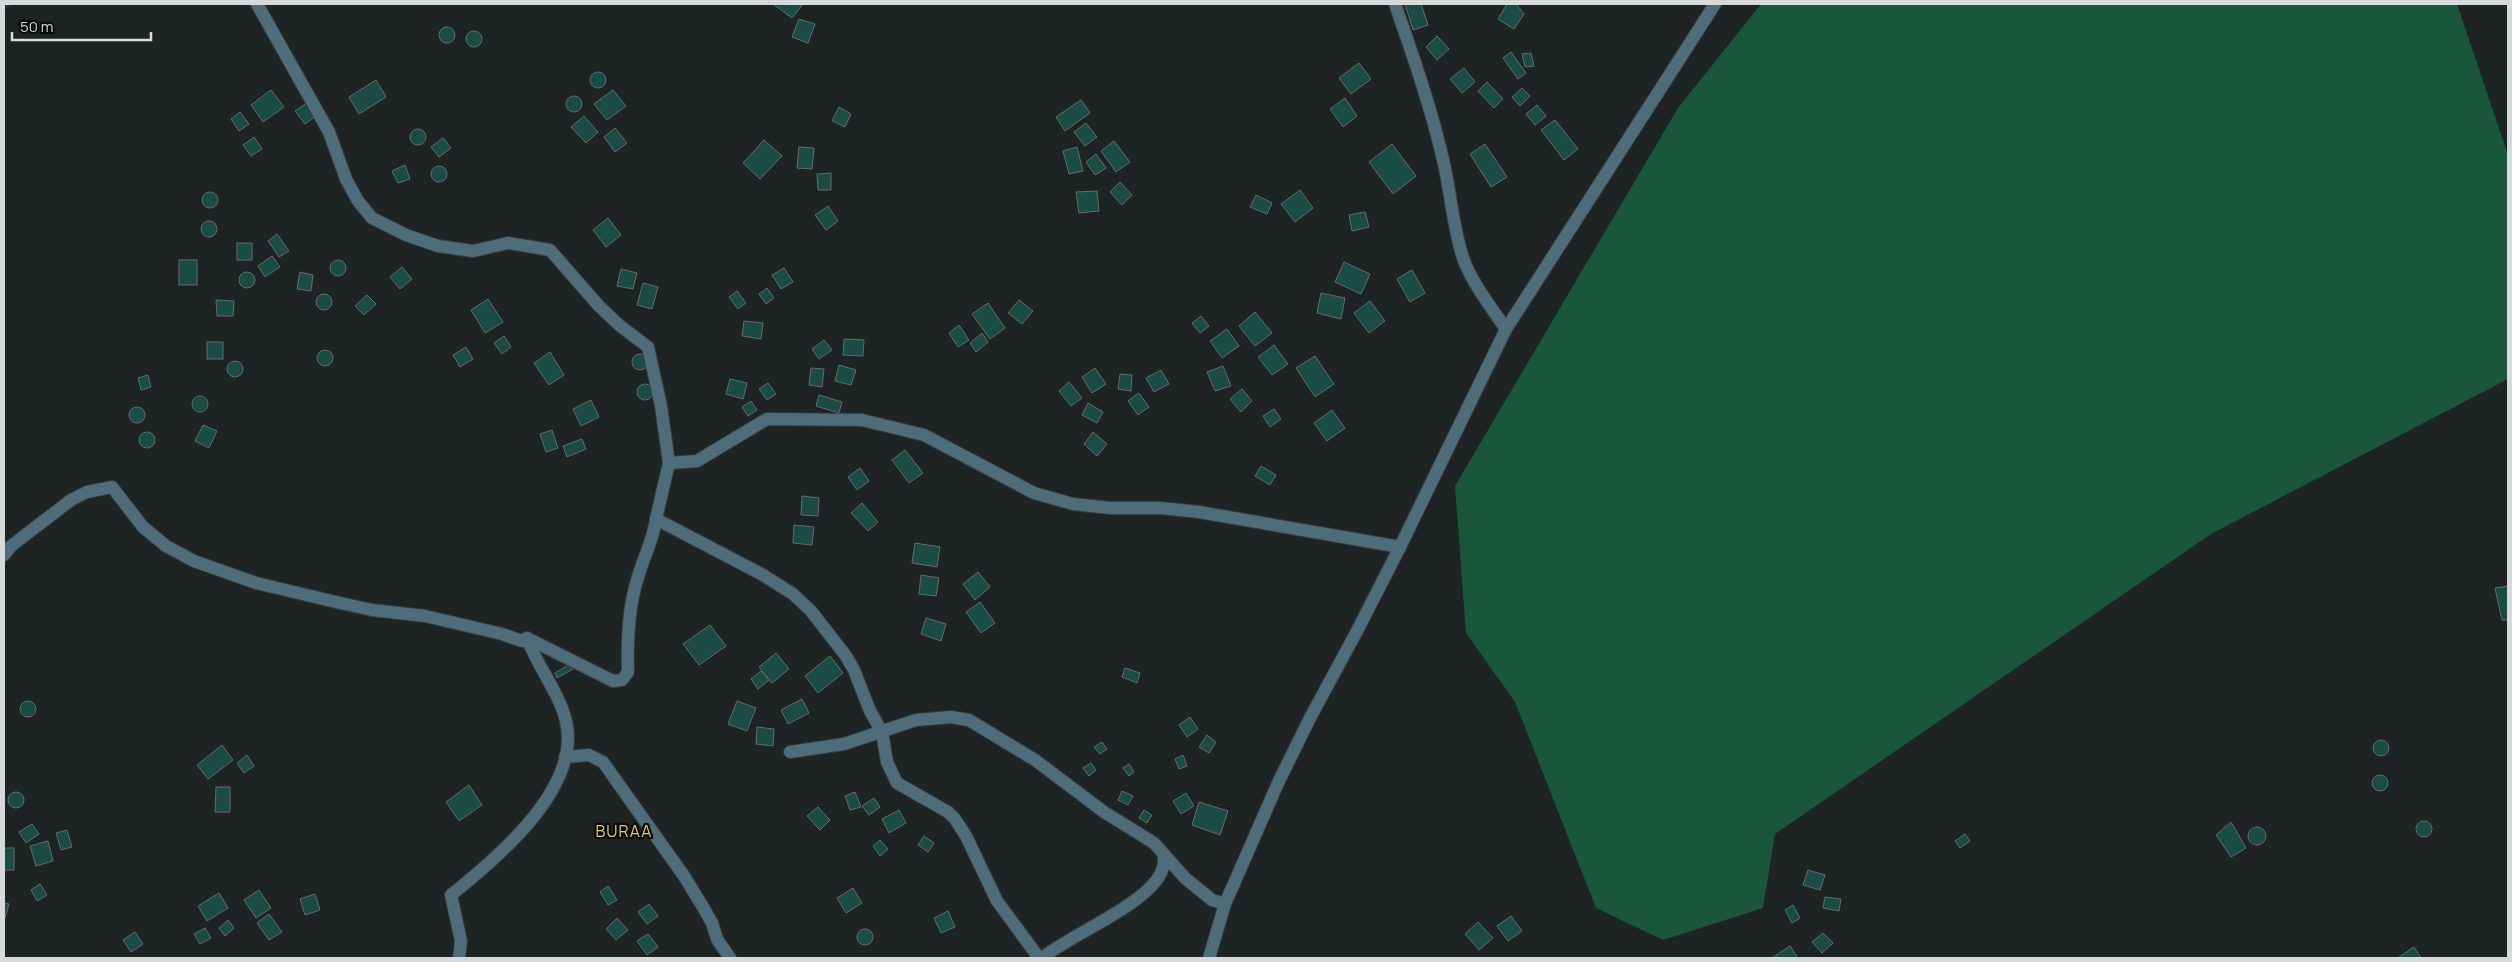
<svg xmlns="http://www.w3.org/2000/svg" width="2512" height="962" viewBox="0 0 2512 962" font-family="Manrope,sans-serif">
<rect width="100%" height="100%" fill="#1e2324"/>
<polygon fill="#1a563c" points="1761,4 2457,4 2508,155 2508,379 2211,534 1775,834 1763,908 1663,940 1596,908 1515,702 1466,633 1455,486 1678,108"/>
<g fill="none" stroke-linecap="round" stroke-linejoin="round">
<polyline stroke="#0f3864" stroke-width="5.5" points="4,6 9,4"/>
</g>
<g fill="#1a4b45" stroke="#666b6a">
<polygon points="773,4 803,4 792,18"/>
<polygon points="1405,4 1421,4 1428,25 1413,30"/>
<polygon points="1507,4 1516,4 1524,14 1514,29 1498,19"/>
<polygon points="799,19 815,24 808,43 792,37"/>
<circle cx="447" cy="35" r="8"/>
<circle cx="474" cy="39" r="8"/>
<polygon points="1437,36 1449,49 1437,60 1426,47"/>
<polygon points="1511,52 1526,73 1518,79 1503,58"/>
<polygon points="1531,53 1534,66 1525,67 1522,54"/>
<polygon points="1359,63 1371,79 1351,94 1339,78"/>
<polygon points="1464,68 1475,82 1462,93 1450,79"/>
<circle cx="598" cy="80" r="8"/>
<polygon points="376,80 386,97 359,114 349,97"/>
<polygon points="1487,82 1503,99 1494,108 1478,91"/>
<polygon points="1522,88 1530,96 1520,106 1512,97"/>
<polygon points="271,90 284,107 263,122 251,105"/>
<polygon points="613,90 626,106 607,120 594,104"/>
<circle cx="574" cy="104" r="8"/>
<polygon points="1345,98 1357,116 1343,127 1330,109"/>
<polygon points="1081,100 1090,113 1065,131 1056,117"/>
<polygon points="308,102 317,115 305,124 295,111"/>
<polygon points="1537,105 1546,116 1535,125 1526,114"/>
<polygon points="839,107 851,114 845,127 832,121"/>
<polygon points="240,112 249,124 239,131 231,119"/>
<polygon points="584,116 598,132 586,143 571,127"/>
<polygon points="1555,120 1578,149 1564,160 1541,130"/>
<polygon points="1086,123 1097,137 1085,146 1074,132"/>
<polygon points="615,128 627,143 615,152 604,137"/>
<circle cx="418" cy="137" r="8"/>
<polygon points="254,137 262,149 251,156 243,145"/>
<polygon points="443,138 451,148 439,157 431,147"/>
<polygon points="764,140 782,156 760,179 743,163"/>
<polygon points="1114,141 1130,162 1116,172 1101,151"/>
<polygon points="1392,144 1416,176 1393,194 1369,162"/>
<polygon points="1485,144 1507,177 1491,187 1470,154"/>
<polygon points="799,147 814,148 812,169 797,168"/>
<polygon points="1077,147 1083,171 1069,174 1063,151"/>
<polygon points="1096,154 1106,168 1095,175 1086,162"/>
<polygon points="405,165 410,179 398,183 392,171"/>
<circle cx="439" cy="174" r="8"/>
<polygon points="831,173 831,190 818,190 817,174"/>
<polygon points="1120,182 1132,195 1122,205 1110,192"/>
<polygon points="1300,190 1313,208 1295,222 1281,204"/>
<polygon points="1097,191 1099,211 1079,213 1076,192"/>
<circle cx="210" cy="200" r="8"/>
<polygon points="1256,195 1272,203 1267,214 1250,207"/>
<polygon points="828,206 838,221 826,230 815,215"/>
<polygon points="1365,212 1369,227 1352,231 1349,215"/>
<polygon points="608,218 621,235 606,247 593,230"/>
<circle cx="209" cy="229" r="8"/>
<polygon points="277,234 289,251 279,257 268,241"/>
<rect x="237" y="243" width="15" height="17"/>
<polygon points="272,256 280,267 265,277 258,266"/>
<circle cx="338" cy="268" r="8"/>
<rect x="179" y="260" width="18" height="25"/>
<polygon points="1344,262 1370,274 1361,294 1335,282"/>
<polygon points="402,267 412,279 400,289 390,277"/>
<polygon points="784,268 793,282 781,289 772,275"/>
<polygon points="621,269 637,273 633,289 617,286"/>
<polygon points="1412,270 1425,293 1410,302 1397,279"/>
<circle cx="247" cy="280" r="8"/>
<polygon points="300,272 313,275 311,291 297,289"/>
<polygon points="643,283 658,287 652,309 637,305"/>
<polygon points="767,288 774,298 766,304 759,294"/>
<polygon points="737,291 746,303 738,309 729,297"/>
<polygon points="1321,293 1345,298 1341,319 1317,313"/>
<circle cx="324" cy="302" r="8"/>
<polygon points="367,295 376,304 364,315 355,306"/>
<polygon points="488,299 503,322 485,333 471,310"/>
<polygon points="216,300 234,301 233,316 217,316"/>
<polygon points="1019,300 1033,311 1022,324 1008,313"/>
<polygon points="1370,301 1385,321 1369,333 1354,313"/>
<polygon points="988,303 1005,328 990,339 972,314"/>
<polygon points="1255,312 1272,333 1255,346 1239,326"/>
<polygon points="1201,316 1209,326 1200,333 1192,323"/>
<polygon points="744,321 763,323 761,339 742,336"/>
<polygon points="959,325 969,340 958,347 949,333"/>
<polygon points="1227,329 1239,346 1222,358 1210,341"/>
<polygon points="982,333 988,342 976,352 970,343"/>
<polygon points="504,336 511,347 502,354 494,343"/>
<polygon points="844,339 864,340 863,356 843,355"/>
<polygon points="824,340 832,350 819,359 812,349"/>
<rect x="207" y="342" width="16" height="17"/>
<polygon points="1274,345 1288,364 1272,375 1258,357"/>
<polygon points="466,347 473,359 460,367 453,355"/>
<circle cx="325" cy="358" r="8"/>
<polygon points="550,352 564,375 549,385 534,363"/>
<circle cx="640" cy="362" r="8"/>
<polygon points="1315,356 1334,384 1315,397 1296,368"/>
<circle cx="235" cy="369" r="8"/>
<polygon points="839,365 856,370 851,385 835,381"/>
<polygon points="1223,366 1231,386 1215,391 1207,372"/>
<polygon points="811,368 824,369 822,387 809,385"/>
<polygon points="1095,368 1106,384 1092,393 1082,377"/>
<polygon points="1161,370 1169,384 1154,392 1146,378"/>
<polygon points="1120,374 1132,375 1131,391 1118,389"/>
<polygon points="148,375 151,387 141,390 138,378"/>
<polygon points="730,379 747,383 743,399 726,394"/>
<polygon points="1069,382 1082,398 1071,406 1059,391"/>
<polygon points="768,383 776,394 767,400 759,389"/>
<circle cx="645" cy="392" r="8"/>
<polygon points="1242,389 1252,401 1241,412 1230,399"/>
<polygon points="1139,393 1149,407 1138,415 1128,401"/>
<polygon points="819,395 842,402 839,413 816,406"/>
<circle cx="200" cy="404" r="8"/>
<polygon points="591,400 599,417 581,426 573,409"/>
<polygon points="751,401 757,410 748,416 742,407"/>
<polygon points="1088,403 1103,412 1097,423 1082,415"/>
<circle cx="137" cy="415" r="8"/>
<polygon points="1274,409 1281,419 1270,427 1263,416"/>
<polygon points="1332,410 1345,428 1327,441 1314,423"/>
<polygon points="203,425 217,431 209,448 195,441"/>
<polygon points="552,430 558,448 546,452 540,434"/>
<circle cx="147" cy="440" r="8"/>
<polygon points="1093,432 1107,444 1097,456 1084,444"/>
<polygon points="582,439 586,449 567,457 563,446"/>
<polygon points="905,450 923,473 909,483 892,460"/>
<polygon points="1261,466 1276,475 1270,485 1255,476"/>
<polygon points="860,468 869,481 857,490 848,477"/>
<polygon points="802,496 819,498 818,516 801,515"/>
<polygon points="862,503 878,522 868,531 851,513"/>
<polygon points="794,525 814,527 812,545 793,543"/>
<polygon points="915,543 940,547 937,567 912,563"/>
<polygon points="978,572 990,587 975,600 963,584"/>
<polygon points="921,575 939,578 936,596 919,594"/>
<polygon points="2508,586 2508,620 2502,620 2495,588"/>
<polygon points="980,602 995,623 981,633 966,612"/>
<polygon points="926,618 946,624 941,641 921,634"/>
<polygon points="710,625 726,646 699,665 683,644"/>
<polygon points="776,653 789,669 772,683 759,667"/>
<polygon points="830,656 843,673 818,693 805,676"/>
<polygon points="570,664 573,669 557,678 555,673"/>
<polygon points="1125,668 1140,673 1137,683 1122,677"/>
<polygon points="761,671 769,680 758,689 751,679"/>
<polygon points="802,699 809,713 788,724 781,710"/>
<circle cx="28" cy="709" r="8"/>
<polygon points="737,701 756,708 747,731 728,724"/>
<polygon points="1190,717 1198,729 1187,737 1179,725"/>
<polygon points="757,727 774,729 773,746 756,744"/>
<polygon points="1207,735 1216,742 1209,753 1199,747"/>
<circle cx="2381" cy="748" r="8"/>
<polygon points="1102,742 1107,749 1100,754 1094,747"/>
<polygon points="222,745 233,760 208,779 197,765"/>
<polygon points="247,755 254,766 244,773 237,763"/>
<polygon points="1183,755 1187,766 1179,769 1175,759"/>
<polygon points="1091,763 1096,770 1089,776 1083,768"/>
<polygon points="1129,764 1134,772 1129,776 1123,768"/>
<circle cx="2380" cy="783" r="8"/>
<polygon points="469,785 482,805 459,821 446,802"/>
<polygon points="216,787 230,787 230,812 215,812"/>
<polygon points="1122,791 1133,796 1128,805 1118,800"/>
<circle cx="16" cy="800" r="8"/>
<polygon points="855,792 861,807 850,810 845,796"/>
<polygon points="1186,793 1194,806 1181,814 1173,801"/>
<polygon points="874,798 880,807 869,815 862,806"/>
<polygon points="1199,802 1228,811 1220,835 1192,825"/>
<polygon points="818,807 830,820 820,830 807,816"/>
<polygon points="899,810 906,823 889,833 882,819"/>
<polygon points="1144,810 1152,815 1147,823 1139,818"/>
<circle cx="2424" cy="829" r="8"/>
<polygon points="2231,822 2246,848 2231,857 2216,835"/>
<polygon points="32,824 39,834 26,843 19,832"/>
<circle cx="2257" cy="836" r="9"/>
<polygon points="67,830 72,847 61,850 56,833"/>
<polygon points="1965,834 1970,841 1960,848 1955,841"/>
<polygon points="924,836 934,843 928,852 918,845"/>
<polygon points="880,840 888,849 880,856 873,846"/>
<polygon points="48,841 53,861 36,866 30,846"/>
<rect x="4" y="848" width="10" height="22"/>
<polygon points="1808,870 1825,875 1820,890 1803,885"/>
<polygon points="40,884 47,895 37,901 31,890"/>
<polygon points="608,886 617,900 608,905 600,892"/>
<polygon points="853,888 862,903 846,913 837,898"/>
<polygon points="259,890 271,908 256,918 244,900"/>
<polygon points="219,893 228,908 207,921 198,906"/>
<polygon points="315,894 320,910 305,915 300,899"/>
<polygon points="1825,897 1841,899 1839,911 1823,908"/>
<polygon points="4,903 9,904 5,918 4,918"/>
<polygon points="649,904 658,916 647,924 638,912"/>
<polygon points="1793,905 1800,918 1792,923 1785,910"/>
<polygon points="948,911 955,927 941,933 934,918"/>
<polygon points="269,914 282,932 269,940 257,923"/>
<polygon points="1511,916 1522,931 1508,941 1497,926"/>
<polygon points="617,918 628,930 616,940 606,929"/>
<polygon points="228,920 234,928 225,936 219,928"/>
<polygon points="1478,922 1493,938 1479,950 1465,934"/>
<polygon points="205,928 211,938 200,944 194,934"/>
<circle cx="865" cy="937" r="8"/>
<polygon points="135,932 143,944 131,952 123,940"/>
<polygon points="1823,933 1833,943 1822,953 1812,942"/>
<polygon points="648,934 658,947 647,955 637,941"/>
<polygon points="1790,946 1798,958 1772,958"/>
<polygon points="2414,947 2421,958 2400,958 2399,957"/>
</g>
<g fill="none" stroke-linecap="round" stroke-linejoin="round">
<defs>
<g id="minor">
<polyline points="257,4 329,132 346,179 358,201 372,218 406,235 438,246 473,251 508,243 550,250 599,306 619,325 648,347 661,406 669,463 697,461 767,419 862,420 924,435 1034,493 1073,504 1110,508 1160,508 1199,512 1400,547"/>
<path d="M1395,4c18,52 37,106 49,160 7,31 9,63 19,94 9,25 28,49 43,71"/>
<polyline points="669,463 656,519 763,575 793,594 811,611 846,656 854,670 870,711 882,732 887,762 897,783 948,812 955,819 966,836 997,901 1039,958"/>
<path d="M4,555l7,-9 60,-46 16,-8 25,-5 31,40 23,19 28,15 62,22 80,19 36,8 53,6 77,18 20,7 5,-3c10,28 32,54 39,83 16,67 -70,138 -115,174l10,46 -2,17"/>
<path d="M527,638l86,43 9,-1 6,-8c-1,-32 0,-64 10,-95 6,-21 15,-36 18,-58"/>
<polyline points="790,752 844,744 916,720 951,717 969,720 1035,760 1104,812 1154,843 1185,878 1212,900 1225,904"/>
<polyline points="565,757 589,755 603,762 684,876 703,907 712,923 717,939 730,958"/>
<path d="M1042,958c28,-23 110,-56 120,-88 2,-4 2,-10 2,-15"/>
<polyline points="1209,958 1225,904 1278,783 1310,718 1357,631 1400,547 1506,329 1715,4"/>
</g>
</defs>
<use href="#minor" stroke="#383d3e" stroke-width="14"/>
<use href="#minor" stroke="#4f6c7a" stroke-width="12"/>
</g>
<g text-anchor="middle" stroke-width="4.5" stroke-linejoin="round" paint-order="stroke">
<g font-size="16" letter-spacing="1" fill="#e4c97d" stroke="#0a0c0c">
<text x="624" y="837">BURAA</text>
</g>
</g>
<rect width="2512" height="962" fill="none" stroke="#d7dadb" stroke-width="10"/>
<path d="M12 32v8h139v-8" fill="none" stroke="#d7dadb" stroke-width="2.5"/>
<text x="20" y="32" font-size="15" fill="#d7dadb" stroke="#0a0c0c" stroke-width="4" paint-order="stroke">50 m</text>
</svg>
